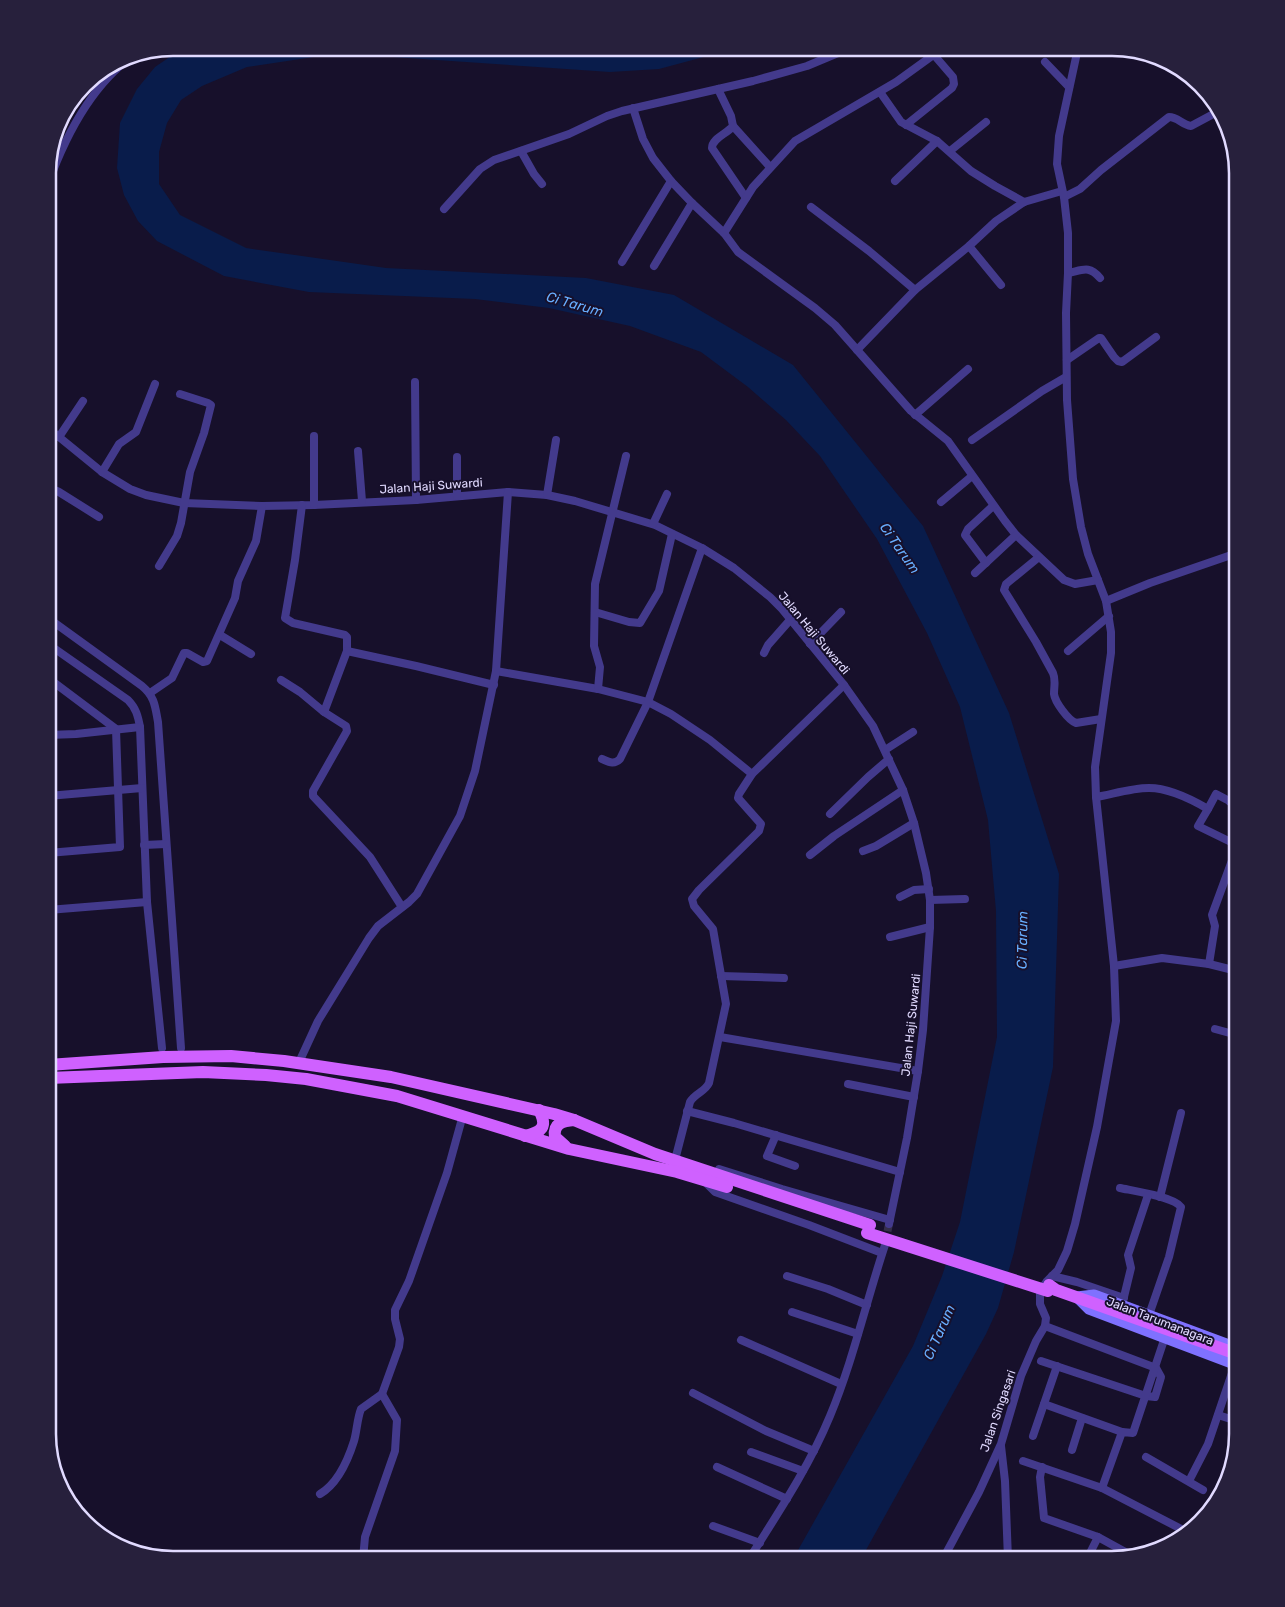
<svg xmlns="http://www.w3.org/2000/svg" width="1285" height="1607" viewBox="0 0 1285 1607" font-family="Rubik,sans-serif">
<rect width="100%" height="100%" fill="#17102b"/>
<polygon fill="#091c4b" points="183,48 737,48 659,69 610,72 393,57 327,55 247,67 202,86 181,100 167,123 159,152 159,184 180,215 246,248 386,268 586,278 674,295 793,365 923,526 1009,713 1059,874 1053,1067 1014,1252 998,1308 986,1334 861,1559 793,1559 913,1346 942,1276 960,1222 997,1037 996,911 988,820 960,707 927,633 877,539 820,456 786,420 748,387 701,352 630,326 549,308 475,299 309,292 224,276 157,241 138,221 124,195 117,168 120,123 137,89 155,67"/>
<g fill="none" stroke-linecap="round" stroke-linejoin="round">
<polyline stroke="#352e4b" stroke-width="8" stroke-dasharray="8 4" stroke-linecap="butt" points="885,1243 889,1224"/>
<g stroke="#433a8c" stroke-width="8">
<polyline points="1002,48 1005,52"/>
<polyline points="1045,62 1069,87"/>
<path d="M718,89l13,27 2,10c-6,8 -21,12 -21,22l34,50"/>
<polyline points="880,92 901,122 937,141 971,171 995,186 1024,202"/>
<polyline points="633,108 643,139 653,158 671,181 692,203 724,233 738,252 815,308 835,325 911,411 948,441 1005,521 1016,535 1064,580 1075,584 1098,580"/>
<polyline points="906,125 952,88 954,84 953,77 934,55"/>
<polyline points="733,126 770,167"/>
<polyline points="521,151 534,174 542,184"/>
<polyline points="950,151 986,122"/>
<polyline points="895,181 937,141"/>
<path d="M48,184c17,-47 44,-100 86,-129"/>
<path d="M1064,197l16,-8 21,-19 68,-53c9,0 13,8 22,9l28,-15"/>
<polyline points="811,207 869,251 915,290"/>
<polyline points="444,209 480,169 494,160 569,134 607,116 622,111 753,81 807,66 850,48"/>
<polyline points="724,233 753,187 795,141 896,82 943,48"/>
<polyline points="969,246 1001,285"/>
<polyline points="622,262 671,181"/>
<polyline points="654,266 692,203"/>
<path d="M1068,273c15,-3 21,-8 32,5"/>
<polyline points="857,350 915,290 969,246 996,221 1024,202 1062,191"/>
<polyline points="1067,360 1099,338 1101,338 1114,357 1118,361 1122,362 1156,337"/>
<polyline points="415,382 416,500"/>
<polyline points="915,415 968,369"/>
<polyline points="48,428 102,472 130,489 146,495 184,503 262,506 314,505 416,500 508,492 547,495 575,501 655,525 702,548 734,568 770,597 782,609 844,685 873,726 903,790 914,823 926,873 930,900 930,927 923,1030 918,1071 907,1138 889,1224"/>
<polyline points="314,436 314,505"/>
<polyline points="59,437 83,401"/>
<polyline points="972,440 1042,391 1066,377"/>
<polyline points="358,451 362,501"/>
<polyline points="457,457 457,496"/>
<polyline points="102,472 119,444 136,432 155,384"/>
<polyline points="48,487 59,492 99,517"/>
<polyline points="547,495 556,440"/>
<polyline points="941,502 972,476"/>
<polyline points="302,505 295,560 285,618 293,623 345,635 347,637 347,651 416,666 494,685"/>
<polyline points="653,524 667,494"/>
<path d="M1039,557l-33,27 -2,6 32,52 17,31c3,7 1,13 1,21 1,8 14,26 22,29l25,-4"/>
<polyline points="986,563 965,535 968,529 993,506"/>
<polyline points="159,566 177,536 181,523 190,472 204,433 211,405 208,403 180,394"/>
<polyline points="975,573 1016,535"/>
<polyline points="1106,601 1150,583 1237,553"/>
<polyline points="595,612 629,622 640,623 659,591 672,534"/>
<path d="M48,618l94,68c13,11 13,20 16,36l23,326"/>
<polyline points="220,635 251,654"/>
<path d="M48,644l80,56c8,8 10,16 12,27l7,175 15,146"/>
<polyline points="810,644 841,612"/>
<polyline points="347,651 324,712 346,726 347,731 313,791 313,796 370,857 402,907"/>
<polyline points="1068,651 1109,616"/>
<polyline points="764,653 768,645 790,620"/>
<polyline points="496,671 598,689 648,702 671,714 710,740 752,774"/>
<polyline points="281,680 300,692 324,712"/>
<polyline points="598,689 600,667 594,646 595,584 626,456"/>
<polyline points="150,693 172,678 184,653 187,653 203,662 207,661 235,598 238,581 256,541 262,506"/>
<polyline points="48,735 76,734 140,727"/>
<polyline points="885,750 913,732"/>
<path d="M602,759c7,3 12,6 18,0l28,-57 54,-154"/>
<polyline points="48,796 142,788"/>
<path d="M1096,797c17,-3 36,-9 53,-9 20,0 42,11 59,21l8,-15 21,11"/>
<polyline points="1230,802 1237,784"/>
<polyline points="1208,809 1198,826 1237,845"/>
<polyline points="830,814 868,777 889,759"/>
<polyline points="144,845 166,844"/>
<polyline points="863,851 876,846 914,823"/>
<polyline points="48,853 120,847 116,729 48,678"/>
<polyline points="810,855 834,836 903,790"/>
<polyline points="900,897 914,890 929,889"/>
<polyline points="930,900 965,899"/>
<polyline points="48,910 147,902"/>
<polyline points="890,937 930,927"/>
<polyline points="1209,964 1215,926 1212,915 1237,847"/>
<polyline points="1114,966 1162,958 1209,964 1237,971"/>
<polyline points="721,976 784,978"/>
<polyline points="1215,1029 1237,1035"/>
<polyline points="720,1037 918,1071"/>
<polyline points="301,1058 318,1021 369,938 378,926 409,902 417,894 460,816 475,771 496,671 508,492"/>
<polyline points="848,1084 914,1097"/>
<polyline points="687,1111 734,1123 900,1172"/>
<polyline points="776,1135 767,1156 795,1166"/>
<path d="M675,1160l15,-58c5,-9 15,-10 19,-19l17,-79 -13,-75 -19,-23 -2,-7 7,-9 60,-59 2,-7 -23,-26 1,-4 13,-20 92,-89"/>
<polyline points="719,1169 782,1189 890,1220"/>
<polyline points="706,1183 715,1192 809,1225 882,1253"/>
<path d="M1120,1188c14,3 54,9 61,19l-12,50 -20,58"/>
<polyline points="1160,1197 1181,1113"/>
<polyline points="787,1276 828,1289 867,1305"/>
<polyline points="1052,1276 1077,1282 1124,1298"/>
<polyline points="1122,1305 1131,1268 1128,1255 1148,1195"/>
<polyline points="792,1312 858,1334"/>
<polyline points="741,1340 841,1384"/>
<polyline points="1041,1361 1146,1396 1155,1397 1161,1377 1156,1368 1045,1326"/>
<polyline points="693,1393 766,1431 814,1451"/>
<polyline points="1044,1404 1122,1432"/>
<polyline points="1218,1415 1237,1421"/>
<polyline points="1033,1436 1057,1366"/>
<polyline points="1001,1446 1005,1481 1008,1559"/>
<polyline points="1072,1450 1082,1418"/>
<polyline points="751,1452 803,1471"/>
<polyline points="1146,1457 1203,1490"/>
<polyline points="1023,1461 1102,1488 1187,1532"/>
<polyline points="717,1467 787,1499"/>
<polyline points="1042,1467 1040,1477 1044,1518 1098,1537 1129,1554"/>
<polyline points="1189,1481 1208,1444 1235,1364"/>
<polyline points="1102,1488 1122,1432 1133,1433 1165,1337"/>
<path d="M320,1494c17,-10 28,-34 34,-53 3,-10 3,-22 7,-32l21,-15 17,-47 1,-8 -5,-20v-9l14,-29 38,-108 16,-58"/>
<polyline points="1199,1520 1200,1517"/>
<polyline points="713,1526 760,1543"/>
<polyline points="1027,1557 1035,1559"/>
<polyline points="363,1559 365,1537 395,1451 397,1420 382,1394"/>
<polyline points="385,1559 386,1556"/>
<path d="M749,1559c29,-46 60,-92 81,-143 23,-55 36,-114 55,-171"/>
<polyline points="943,1559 979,1492 1001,1444 1021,1376 1036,1341 1045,1326 1046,1318 1040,1304 1040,1292 1047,1281 1058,1270 1067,1251 1075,1224 1097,1127 1116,1021 1114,966 1096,797 1095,767 1111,653 1111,632 1106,601 1088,554 1081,527 1073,479 1067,400 1066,313 1068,273 1068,233 1064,197 1057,164 1059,136 1078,48"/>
<polyline points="1087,1559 1098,1537"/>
</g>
<g stroke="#7f71ff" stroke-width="11">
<polyline points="1077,1297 1094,1295 1237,1348"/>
<polyline points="1079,1299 1089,1309 1237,1365"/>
</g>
<g stroke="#cf61ff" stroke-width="12">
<polyline points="48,1065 163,1057 231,1056 284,1061 391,1077 554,1114 574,1120 655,1154 870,1225"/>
<polyline points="48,1078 203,1072 266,1075 306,1079 397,1096 569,1149 677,1172 727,1187"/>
<path d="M525,1136c17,-4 23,-9 14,-26"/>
<path d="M565,1146l-10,-9c-2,-14 8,-16 19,-17"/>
<polyline points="1049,1285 1056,1290 1237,1354"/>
</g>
<polyline stroke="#cf61ff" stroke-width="12" points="867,1233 1048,1291"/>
</g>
<g text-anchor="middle" stroke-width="4" stroke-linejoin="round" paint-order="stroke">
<g font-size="12" fill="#e1daff" stroke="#17102b">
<text transform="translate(431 486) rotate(-4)" y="4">Jalan Haji Suwardi</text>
<text transform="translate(814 633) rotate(50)" y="4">Jalan Haji Suwardi</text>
<text transform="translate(911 1025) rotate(-84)" y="4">Jalan Haji Suwardi</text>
<text transform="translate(1160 1321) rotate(21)" y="4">Jalan Tarumanagara</text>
<text transform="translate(998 1411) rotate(-71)" y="4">Jalan Singasari</text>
</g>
<g font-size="14" font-style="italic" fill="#68aeff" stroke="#17102b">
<text transform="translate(575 304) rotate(16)" y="5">Ci Tarum</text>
<text transform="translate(900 548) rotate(55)" y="5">Ci Tarum</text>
<text transform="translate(1022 940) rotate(-89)" y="5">Ci Tarum</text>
<text transform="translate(939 1332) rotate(-66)" y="5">Ci Tarum</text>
</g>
</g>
<path d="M0 0H1285V1607H0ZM173 56H1112A117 117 0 0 1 1229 173V1434A117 117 0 0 1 1112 1551H173A117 117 0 0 1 56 1434V173A117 117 0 0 1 173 56Z" fill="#27203c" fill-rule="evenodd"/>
<path fill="none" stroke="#e1daff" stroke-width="2.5" d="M173 56H1112A117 117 0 0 1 1229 173V1434A117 117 0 0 1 1112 1551H173A117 117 0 0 1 56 1434V173A117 117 0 0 1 173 56Z"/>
</svg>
